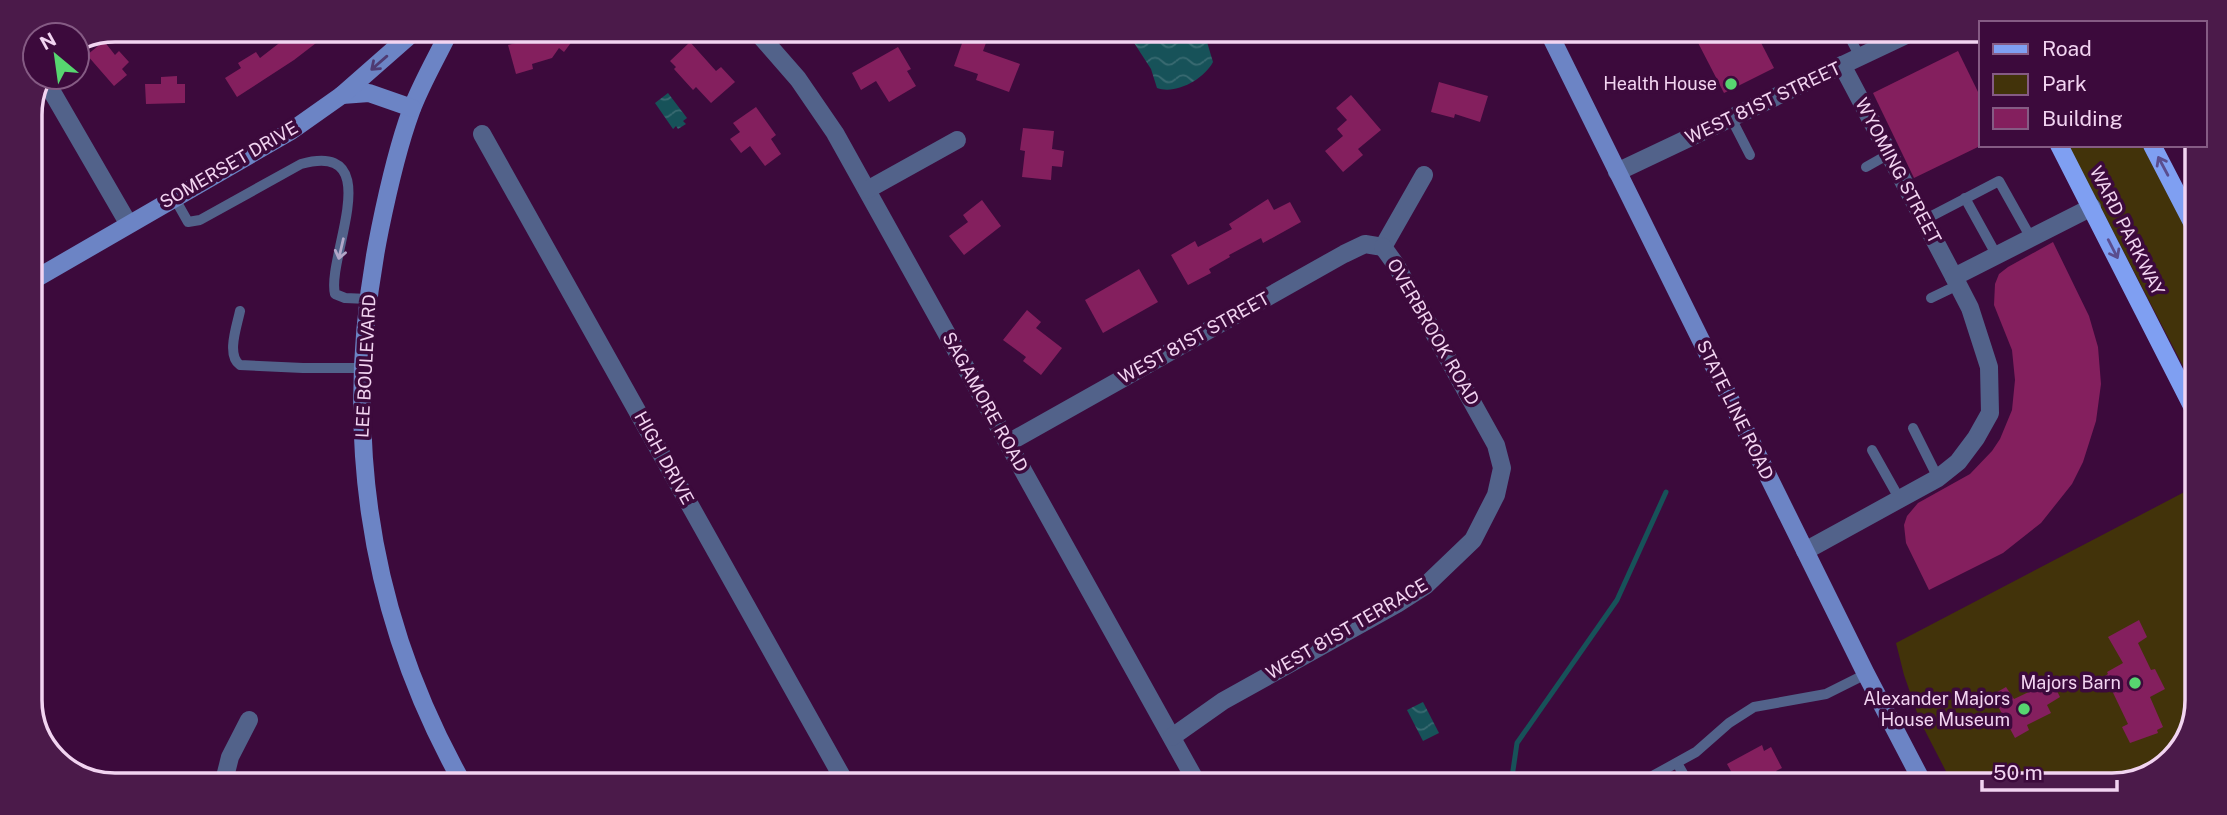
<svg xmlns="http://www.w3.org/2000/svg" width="2227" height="815" viewBox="0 0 2227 815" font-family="'Public Sans',sans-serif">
<defs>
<pattern id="water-waves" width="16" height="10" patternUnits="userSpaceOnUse" patternTransform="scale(1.75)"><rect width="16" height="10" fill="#175259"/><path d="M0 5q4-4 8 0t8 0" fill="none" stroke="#396a71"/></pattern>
</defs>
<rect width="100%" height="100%" fill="#3c0a3c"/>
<g fill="#42330a">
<polygon points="2068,145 2142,145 2196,246 2195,389"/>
<polygon points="2194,487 2193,727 2164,768 2112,785 1953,785 1920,721 1904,675 1896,643"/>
</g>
<g fill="url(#water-waves)">
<path d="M1127,32h77l9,30c-9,17 -37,33 -56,26l-6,-19z"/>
<polygon points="668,93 687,118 683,121 686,124 678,129 676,126 673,129 655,103"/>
<polygon points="1423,702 1439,733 1423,741 1407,710"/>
</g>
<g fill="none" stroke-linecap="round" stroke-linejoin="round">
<polyline stroke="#175259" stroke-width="5" points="1511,784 1517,743 1617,600 1666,492"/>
</g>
<g fill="#841f5e">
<polygon points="296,30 333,30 294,60 237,97 225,78 241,68 238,63 256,52 260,58"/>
<polygon points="543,31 560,31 573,40 564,52 559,48 552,58 532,64 533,69 516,74 508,45 539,37"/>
<polygon points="966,32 990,32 983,51 1020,64 1009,92 976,80 978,74 954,66"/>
<polygon points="1693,33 1756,33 1774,68 1724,93"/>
<polygon points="104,41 115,55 119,51 129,62 122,69 127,75 114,86 87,55"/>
<polygon points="690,42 716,71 721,67 735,82 711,103 696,87 693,90 674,69 676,67 670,61"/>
<polygon points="898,47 911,69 907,71 916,86 889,102 876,81 861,90 852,73"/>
<polygon points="1958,51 1980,96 1980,146 1914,178 1873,93"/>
<polygon points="177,76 177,84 185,84 185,103 146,104 145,84 161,84 161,77"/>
<polygon points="1439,82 1488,96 1480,122 1455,114 1454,118 1431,112"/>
<polygon points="1351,95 1381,130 1358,149 1363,155 1343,172 1325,151 1343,136 1337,129 1347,120 1336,108"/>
<polygon points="756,107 776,135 771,139 781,154 765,166 750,146 741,153 730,139 740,132 733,123"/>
<polygon points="1023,128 1054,131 1052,149 1064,151 1062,167 1052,166 1051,180 1022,177 1025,151 1020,150"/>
<polygon points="1268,199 1274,210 1290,202 1301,222 1263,243 1261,238 1229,255 1230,257 1209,269 1211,273 1188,285 1171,255 1195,241 1198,247 1232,229 1229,224"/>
<polygon points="982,200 1001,226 964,255 949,236 968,222 963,215"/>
<polygon points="2053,242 2089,316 2098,347 2101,384 2096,421 2083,462 2072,484 2041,523 2003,553 1929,590 1906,543 1904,525 1907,516 1918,503 1970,474 1992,451 2000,439 2012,410 2015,380 2012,350 1994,305 1995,284 1999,274 2008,267"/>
<polygon points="1139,269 1158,302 1103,333 1085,300"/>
<polygon points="1027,310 1041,322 1036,328 1062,348 1041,375 1023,361 1026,357 1003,340"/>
<polygon points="2139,620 2147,637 2138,643 2151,670 2155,669 2165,689 2150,697 2163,727 2157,730 2158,733 2130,743 2122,727 2128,724 2105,676 2108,674 2107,672 2123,663 2108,637"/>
<polygon points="2052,681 2060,697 2047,705 2051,713 2027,725 2029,730 2015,738 1992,695 2006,687 2014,699"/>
<polygon points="1762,745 1764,751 1771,747 1782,768 1776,771 1783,785 1738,784 1727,764"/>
</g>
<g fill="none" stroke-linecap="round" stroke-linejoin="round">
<g stroke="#52628a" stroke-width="10">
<polyline points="1848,34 1860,57"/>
<polyline points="1731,118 1750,155"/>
<polyline points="1866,167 1889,154"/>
<polyline points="1965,198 1997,256"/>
<path d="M175,199l13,23 12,-2 101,-56c88,-24 25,94 34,130l10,4 23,1"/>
<polyline points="1924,220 1999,181 2031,238"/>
<polyline points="1931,298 1958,285"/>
<path d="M240,311c-3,15 -14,44 0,54l63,3h59"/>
<polyline points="1913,428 1938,478"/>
<polyline points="1872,450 1899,498"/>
<polyline points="1677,763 1689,784"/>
<polyline points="1638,784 1696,752 1729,723 1754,707 1826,694 1866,674"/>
</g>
<g stroke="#52628a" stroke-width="18">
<polyline points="756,31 798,79 835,133 1197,783"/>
<polyline points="1842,65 1954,277"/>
<polyline points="44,78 128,223"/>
<polyline points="482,134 845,782"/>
<polyline points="1617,172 1908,34"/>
<polyline points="867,190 957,140"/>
<polyline points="1383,247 1424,175"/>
<polyline points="1008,443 1344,254 1365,244 1383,247"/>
<polyline points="1805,551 1938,478 1958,462 1976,438 1990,413 1989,367 1970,308 1954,277 2092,207"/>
<polyline points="1172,737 1223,701 1397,604 1425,586 1473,540 1496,495 1502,468 1496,445 1396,265 1383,247"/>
<polyline points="224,781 230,757 249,720"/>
</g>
<g stroke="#6c84c5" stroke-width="18">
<path d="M450,30c-13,27 -29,54 -39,81 -14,38 -23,79 -31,118 -39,193 -15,380 82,553"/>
<polyline points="1549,33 1866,674 1924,785"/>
<polyline points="342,95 369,93 412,108"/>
<polyline points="30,282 291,131 342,95 416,30"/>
</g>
<g stroke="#7f9ff2" stroke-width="18">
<polyline points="2059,145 2195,412"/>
<polyline points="2152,145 2196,230"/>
</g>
</g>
<defs><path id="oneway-shaft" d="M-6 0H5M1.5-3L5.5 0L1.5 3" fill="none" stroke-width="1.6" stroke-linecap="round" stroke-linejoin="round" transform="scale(1.75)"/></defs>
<use stroke="#4f3b73" href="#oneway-shaft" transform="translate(379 63) rotate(139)"/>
<g stroke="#5a4d8e">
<use href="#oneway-shaft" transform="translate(2163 166) rotate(-118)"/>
<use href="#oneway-shaft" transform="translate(2113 249) rotate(63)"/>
</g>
<use stroke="#b2a6c8" href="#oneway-shaft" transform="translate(341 249) rotate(103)"/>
<g fill="#57d570" stroke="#3c0a3c" stroke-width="2.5">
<circle cx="1731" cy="84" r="7"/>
<circle cx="2135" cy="683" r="7"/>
<circle cx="2024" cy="709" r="7"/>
</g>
<g text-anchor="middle" stroke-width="7" stroke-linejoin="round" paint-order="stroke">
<g font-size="18" fill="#f2d4f1" stroke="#3c0a3c" text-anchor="end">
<text x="1717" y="90">Health House</text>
<text x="2121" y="689">Majors Barn</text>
<text x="2010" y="705">Alexander Majors<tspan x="2010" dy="21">House Museum</tspan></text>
</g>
<g font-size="18" fill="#f2d4f1" stroke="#3c0a3c">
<text transform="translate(1763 103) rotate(-25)" y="6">WEST 81ST STREET</text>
<text transform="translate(229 165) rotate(-30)" y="6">SOMERSET DRIVE</text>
<text transform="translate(1898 171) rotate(62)" y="6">WYOMING STREET</text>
<text transform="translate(2127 231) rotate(63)" y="6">WARD PARKWAY</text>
<text transform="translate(1433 332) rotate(60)" y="6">OVERBROOK ROAD</text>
<text transform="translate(1194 338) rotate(-29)" y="6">WEST 81ST STREET</text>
<text transform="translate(366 366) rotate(-87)" y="6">LEE BOULEVARD</text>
<text transform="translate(985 402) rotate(61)" y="6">SAGAMORE ROAD</text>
<text transform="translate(1735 410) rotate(64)" y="6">STATE LINE ROAD</text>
<text transform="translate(664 458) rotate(61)" y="6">HIGH DRIVE</text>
<text transform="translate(1347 629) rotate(-30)" y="6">WEST 81ST TERRACE</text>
</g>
</g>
<path d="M0 0H2227V815H0ZM115 42H2112A73 73 0 0 1 2185 115V700A73 73 0 0 1 2112 773H115A73 73 0 0 1 42 700V115A73 73 0 0 1 115 42Z" fill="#4b1a4a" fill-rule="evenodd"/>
<path fill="none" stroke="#f2d4f1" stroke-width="3.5" d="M115 42H2112A73 73 0 0 1 2185 115V700A73 73 0 0 1 2112 773H115A73 73 0 0 1 42 700V115A73 73 0 0 1 115 42Z"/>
<rect x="1979" y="21" width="228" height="126" fill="#3c0a3c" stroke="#855b84" stroke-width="2"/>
<rect x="1993" y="44" width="35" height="10" fill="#7f9ff2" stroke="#855b84" stroke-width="2"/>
<text x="2042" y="56" font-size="21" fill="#f2d4f1">Road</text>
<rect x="1993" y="74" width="35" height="21" fill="#42330a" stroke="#855b84" stroke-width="2"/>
<text x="2042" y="91" font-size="21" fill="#f2d4f1">Park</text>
<rect x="1993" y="108" width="35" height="21" fill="#841f5e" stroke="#855b84" stroke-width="2"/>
<text x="2042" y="126" font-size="21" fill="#f2d4f1">Building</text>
<g transform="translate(56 56) rotate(331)"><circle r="33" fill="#3c0a3c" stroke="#855b84" stroke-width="2"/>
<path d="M0-5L12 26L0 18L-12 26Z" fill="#57d570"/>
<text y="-10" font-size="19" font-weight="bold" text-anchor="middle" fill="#f2d4f1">N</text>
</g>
<path d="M1982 780v10h135v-10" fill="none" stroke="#f2d4f1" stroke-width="3.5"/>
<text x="1993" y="780" font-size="21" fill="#f2d4f1" stroke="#3c0a3c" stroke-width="5" paint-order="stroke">50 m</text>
</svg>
